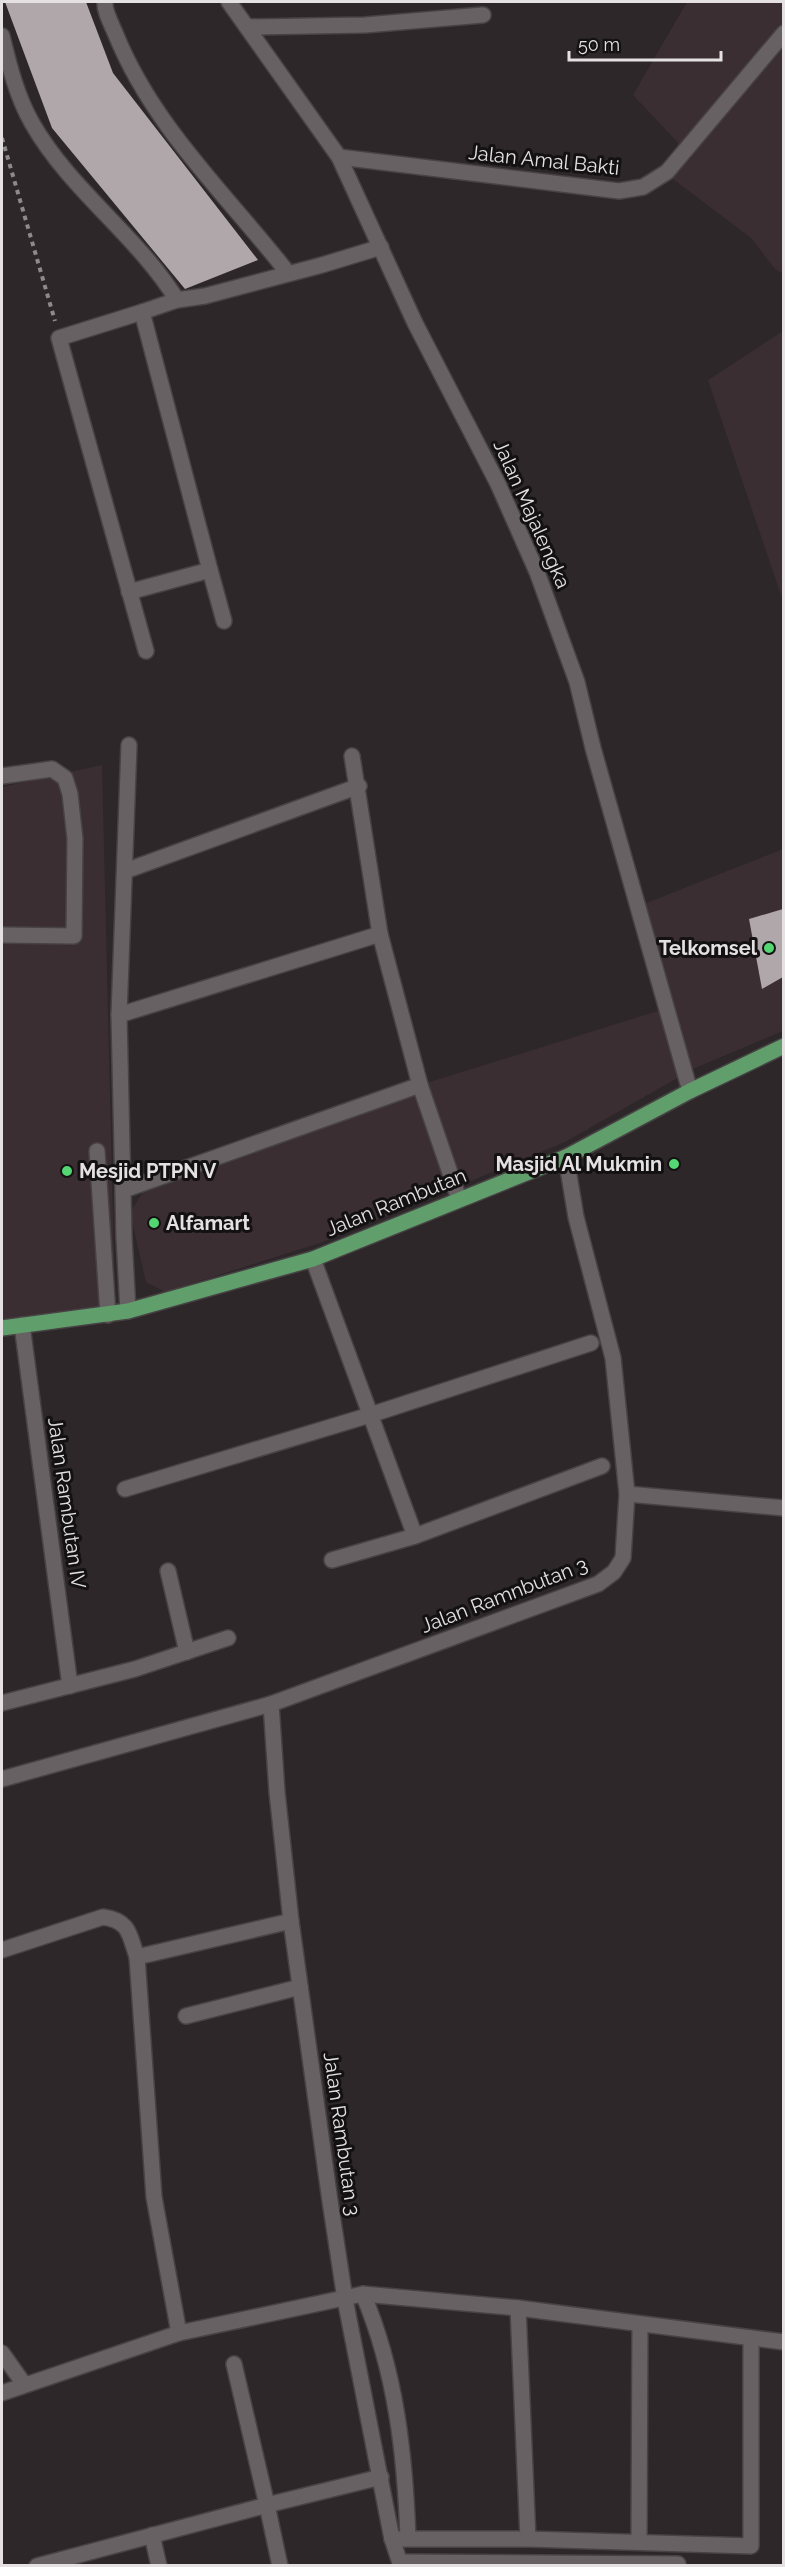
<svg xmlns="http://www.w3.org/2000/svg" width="785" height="2567" viewBox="0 0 785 2567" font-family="Raleway,sans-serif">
<rect width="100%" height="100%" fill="#2d2729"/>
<g fill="#3b2e32">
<polygon points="687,2 783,2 783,274 775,269 751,238 669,176 684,149 633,95"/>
<polygon points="783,331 783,601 708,380"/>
<polygon points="102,765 115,1304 2,1319 2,787"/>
<polygon points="783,849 783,1031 695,1068 565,1142 320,1243 165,1292 146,1282 130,1212 146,1188 430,1082 674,1006 644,904"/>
</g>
<g fill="#afa7a9">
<polygon points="5,2 86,2 113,73 258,260 185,289 52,128"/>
<polygon points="783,909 783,977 762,989 749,919"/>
</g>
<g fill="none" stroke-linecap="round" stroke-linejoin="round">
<defs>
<g id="minor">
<path d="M105,2c-1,9 7,23 11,33 38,93 111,160 172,238"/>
<polyline points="229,2 339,157 415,323 498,484 537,572 577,682 593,748 690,1091"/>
<polyline points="247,27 365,25 483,15"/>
<path d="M2,36c7,29 15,61 30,87 38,67 105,112 145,177l28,-4 117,-31 59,-18"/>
<polyline points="339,157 619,191 643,187 667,172 784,33"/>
<polyline points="142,312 59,338 146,651"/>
<polyline points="210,570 224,621"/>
<polyline points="129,592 210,570 142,312 177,300"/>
<polyline points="352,756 380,934 420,1085 459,1199"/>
<polyline points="2,776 52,769 65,778 70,794 75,839 74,936 2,935"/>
<polyline points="125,871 359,786"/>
<polyline points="119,1015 380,934"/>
<polyline points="97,1151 108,1315"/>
<polyline points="124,1190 420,1085"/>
<polyline points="313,1259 415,1536 602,1466"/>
<polyline points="128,1311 124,1237 119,1015 129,745"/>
<polyline points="22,1325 70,1686"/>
<polyline points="125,1489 370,1415 591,1343"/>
<polyline points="627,1494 784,1508"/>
<polyline points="332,1560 415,1536"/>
<polyline points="168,1571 187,1652"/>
<polyline points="2,1703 135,1669 228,1638"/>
<polyline points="271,1704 277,1792 291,1921 330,2201 345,2299 392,2539 401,2566"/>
<polyline points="2,1779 271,1704 598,1584 614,1572 623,1558 627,1494 613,1358 576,1217 566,1157"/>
<path d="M2,1950l101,-33c27,4 26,17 34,40l17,240 25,136"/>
<polyline points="137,1957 291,1921"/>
<polyline points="186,2016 300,1987"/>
<path d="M363,2294c33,78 42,161 45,244"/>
<polyline points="518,2308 528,2539"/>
<polyline points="2,2353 24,2384"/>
<polyline points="234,2364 267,2505 381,2477"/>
<polyline points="2,2393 179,2333 363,2294 518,2308 784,2342"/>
<polyline points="152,2535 159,2566"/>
<polyline points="392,2539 528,2539 751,2546 751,2338"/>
<polyline points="639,2542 640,2324"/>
<polyline points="400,2562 678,2564"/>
<polyline points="37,2566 267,2505 280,2566"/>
</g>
<polyline id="major" points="2,1328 128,1311 313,1259 566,1157 690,1091 784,1046"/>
</defs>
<use href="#minor" stroke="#474244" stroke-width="18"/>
<use href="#major" stroke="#474244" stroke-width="18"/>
<polyline stroke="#8e898a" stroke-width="4" stroke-dasharray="4.5 4.5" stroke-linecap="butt" points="2,138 55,321"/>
<use href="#minor" stroke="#686163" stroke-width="15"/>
<use href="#major" stroke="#609e6c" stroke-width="15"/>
</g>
<g fill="#54d672" stroke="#131112" stroke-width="2">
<circle cx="769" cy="948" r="6"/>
<circle cx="674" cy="1164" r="6"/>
<circle cx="67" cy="1171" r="6"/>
<circle cx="154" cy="1223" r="6"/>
</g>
<g text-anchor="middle" stroke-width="6" stroke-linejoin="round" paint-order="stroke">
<g font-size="20" fill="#e5e1e2" stroke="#131112">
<text transform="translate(544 160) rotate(6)" y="7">Jalan Amal Bakti</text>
<text transform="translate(532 514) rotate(66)" y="7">Jalan Majalengka</text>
<text transform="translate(396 1202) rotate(-22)" y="7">Jalan Rambutan</text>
<text transform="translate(67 1503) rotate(82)" y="7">Jalan Rambutan IV</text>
<text transform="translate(504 1595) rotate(-21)" y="7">Jalan Ramnbutan 3</text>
<text transform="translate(342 2134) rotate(82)" y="7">Jalan Rambutan 3</text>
</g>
<g font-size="20" font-weight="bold" fill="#e5e1e2" stroke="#131112" text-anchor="end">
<text x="757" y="955">Telkomsel</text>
<text x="662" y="1171">Masjid Al Mukmin</text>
<text x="79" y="1178" text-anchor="start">Mesjid PTPN V</text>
<text x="166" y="1230" text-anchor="start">Alfamart</text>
</g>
</g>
<rect width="785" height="2567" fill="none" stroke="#e5e1e2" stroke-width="6"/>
<path d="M569 51v9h152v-9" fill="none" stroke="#e5e1e2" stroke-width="3"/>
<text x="578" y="51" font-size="18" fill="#e5e1e2" stroke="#131112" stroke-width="4.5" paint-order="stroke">50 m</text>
</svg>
